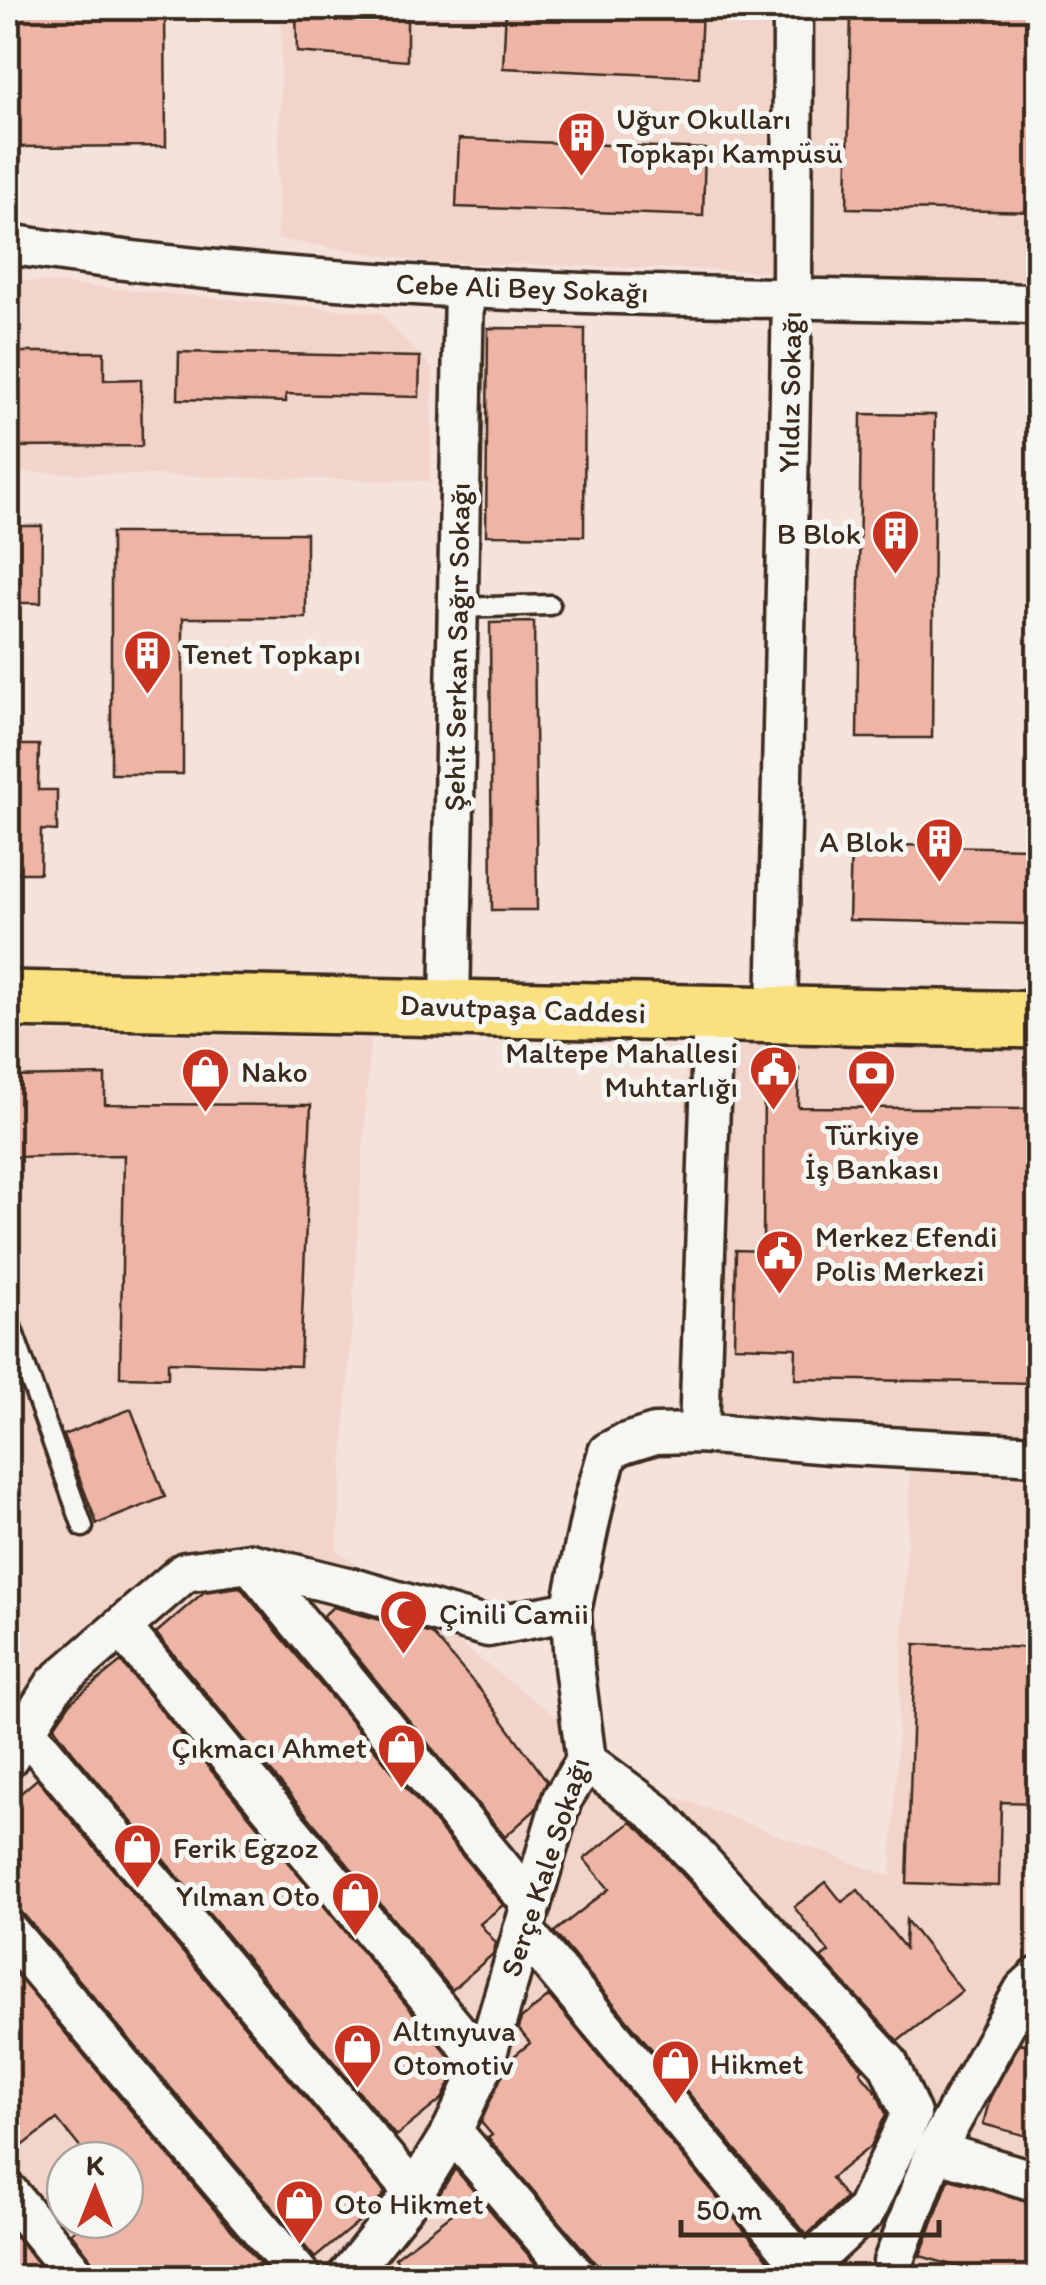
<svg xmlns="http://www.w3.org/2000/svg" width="1046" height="2285" viewBox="0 0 1046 2285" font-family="Itim,sans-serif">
<rect width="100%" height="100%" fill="#f4e2db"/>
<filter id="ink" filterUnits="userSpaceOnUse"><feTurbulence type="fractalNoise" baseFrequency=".01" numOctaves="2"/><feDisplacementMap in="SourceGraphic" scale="20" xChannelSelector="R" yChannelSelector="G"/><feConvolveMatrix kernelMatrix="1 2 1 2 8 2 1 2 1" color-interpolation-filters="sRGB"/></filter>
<g filter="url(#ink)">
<g fill="#f2d4cb" fill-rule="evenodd">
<polygon points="282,8 1038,8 1038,324 812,317 765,271 427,262 277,239"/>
<polygon points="8,279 380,313 433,369 430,481 8,472"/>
<path d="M8,1032l362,7 -33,511 309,236 245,91 20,-415 -229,-33 4,-390 352,6v1232l-1030,1zM65,2160h60v60h-60z"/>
</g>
<g fill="#eeb5a6" stroke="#3b2a1e" stroke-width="2.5">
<polygon points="12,8 165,8 166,146 12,147"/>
<polygon points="296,8 407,8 407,61 297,52"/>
<polygon points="506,8 702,8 699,77 503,68"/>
<polygon points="851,8 1038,8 1038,212 847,208"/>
<polygon points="459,139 705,149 703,216 456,207"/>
<polygon points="488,328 585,329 584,536 486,535"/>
<polygon points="9,352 104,352 104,380 141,379 142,446 10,447"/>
<polygon points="179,352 420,357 419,397 286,394 286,402 178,399"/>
<polygon points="861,414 935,415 932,738 857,738"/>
<polygon points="8,526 42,526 41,603 8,603"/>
<polygon points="111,533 306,533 306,618 183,618 183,774 111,774"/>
<polygon points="534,622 537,910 492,910 490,623"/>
<polygon points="8,745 39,745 38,790 57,790 57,831 41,830 40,873 8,873"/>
<polygon points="851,844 1029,848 1028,924 849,920"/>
<polygon points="764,1067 799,1069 798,1107 1038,1109 1038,1383 795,1379 796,1348 734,1346 736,1250 763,1251"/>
<polygon points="105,1075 105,1104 311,1105 300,1366 168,1362 168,1378 120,1377 124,1155 8,1157 8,1077"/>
<polygon points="131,1409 165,1497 97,1524 63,1435"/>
<polygon points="240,1587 503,1905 480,1924 496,1943 493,1954 452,1990 156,1633 204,1592"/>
<polygon points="333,1607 432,1634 481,1691 547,1781 536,1809 505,1837 323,1616"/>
<polygon points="915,1644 1038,1648 1038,1803 1001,1802 999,1886 907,1883"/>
<polygon points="121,1662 458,2067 442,2099 396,2136 72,1751 54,1727 71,1702"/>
<polygon points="37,1779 385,2193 370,2212 315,2258 25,1916 16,1910 8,1909 8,1804"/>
<polygon points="631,1822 641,1830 863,2069 860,2072 877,2093 886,2114 871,2146 831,2178 846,2198 807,2235 554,1932 609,1889 584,1859"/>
<polygon points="826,1882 842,1902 858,1890 905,1948 906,1920 962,1991 898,2041 821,1958 829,1952 794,1907"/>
<polygon points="8,1965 272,2278 100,2278 95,2264 71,2233 87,2220 125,2220 125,2160 90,2160 57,2119 20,2148 8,2132"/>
<polygon points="549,1996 778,2271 770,2278 600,2278 595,2263 488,2138 492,2135 481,2122 508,2061 530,2043 518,2028 521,2019"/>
<polygon points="1020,2043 1038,2048 1038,2139 983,2124 990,2098"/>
<polygon points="455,2169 548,2278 411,2278 395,2258 453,2213 439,2195"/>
<polygon points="949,2179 1038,2204 1038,2278 997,2278 920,2256"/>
<polygon points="8,2227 49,2278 8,2278"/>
</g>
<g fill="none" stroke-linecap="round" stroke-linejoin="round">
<defs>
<g id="service">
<polyline points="457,608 550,605"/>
<polyline points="8,1318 83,1527"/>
</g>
<g id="minor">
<path d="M8,244c340,53 687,51 1030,60"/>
<polyline points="450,1006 464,288"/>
<polyline points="777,1016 792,297 793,8"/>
<polyline points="699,1433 713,1014"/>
<polyline points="250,1563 531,1904"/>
<polyline points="121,1627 484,2064"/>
<polyline points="25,1730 414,2193"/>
<polyline points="8,1758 55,1684 185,1572 250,1563 363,1591 488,1627 571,1611"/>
<polyline points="586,1761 656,1813 888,2063 911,2114 865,2212 806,2267"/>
<polyline points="523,1930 813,2278"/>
<polyline points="8,1931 302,2278"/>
<polyline points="452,2131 578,2278"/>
<polyline points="935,2151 1038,2182"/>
<polyline points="8,2192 78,2278"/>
<polyline points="346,2278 414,2193 452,2131 484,2064 562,1799 586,1761 574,1666 571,1611 595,1497 608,1452 623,1444 655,1434 699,1433 830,1444 1038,1455"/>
<polyline points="893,2278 893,2262 935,2151 1024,1990 1038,1977"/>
</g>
<polyline id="primary" points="8,999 1038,1020"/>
</defs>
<use href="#service" stroke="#3b2a1e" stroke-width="25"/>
<use href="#minor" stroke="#3b2a1e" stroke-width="45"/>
<use href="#primary" stroke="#3b2a1e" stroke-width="62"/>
<use href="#service" stroke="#f6f6f2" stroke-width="18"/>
<use href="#minor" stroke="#f6f6f2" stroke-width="38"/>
<use href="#primary" stroke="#fbe080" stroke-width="55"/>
</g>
</g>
<defs>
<symbol id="building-pin" viewBox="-11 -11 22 30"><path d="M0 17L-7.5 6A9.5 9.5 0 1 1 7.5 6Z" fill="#c8321e" stroke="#f6f6f2"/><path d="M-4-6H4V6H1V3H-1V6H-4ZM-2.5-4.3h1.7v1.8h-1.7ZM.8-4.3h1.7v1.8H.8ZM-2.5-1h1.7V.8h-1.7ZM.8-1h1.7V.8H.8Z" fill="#fff"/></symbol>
<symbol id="civic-pin" viewBox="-11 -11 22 30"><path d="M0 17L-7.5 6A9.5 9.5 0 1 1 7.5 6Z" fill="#c8321e" stroke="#f6f6f2"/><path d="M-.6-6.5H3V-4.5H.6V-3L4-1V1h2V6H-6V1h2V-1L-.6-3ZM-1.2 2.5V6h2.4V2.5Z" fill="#fff"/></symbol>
<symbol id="shop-pin" viewBox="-11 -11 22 30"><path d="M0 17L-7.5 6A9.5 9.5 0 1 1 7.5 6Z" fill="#c8321e" stroke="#f6f6f2"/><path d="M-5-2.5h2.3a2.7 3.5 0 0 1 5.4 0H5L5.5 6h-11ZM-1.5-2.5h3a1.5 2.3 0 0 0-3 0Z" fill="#fff"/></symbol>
<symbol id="bank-pin" viewBox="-11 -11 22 30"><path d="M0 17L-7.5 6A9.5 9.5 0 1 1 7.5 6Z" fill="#c8321e" stroke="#f6f6f2"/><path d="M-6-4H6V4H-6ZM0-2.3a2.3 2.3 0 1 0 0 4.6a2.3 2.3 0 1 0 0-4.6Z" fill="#fff"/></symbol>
<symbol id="mosque-pin" viewBox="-11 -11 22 30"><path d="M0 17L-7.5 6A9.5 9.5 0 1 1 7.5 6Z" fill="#c8321e" stroke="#f6f6f2"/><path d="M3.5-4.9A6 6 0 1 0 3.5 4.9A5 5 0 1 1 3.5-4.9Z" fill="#fff"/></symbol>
</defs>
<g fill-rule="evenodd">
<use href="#building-pin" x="554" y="108" width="55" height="75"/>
<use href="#building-pin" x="868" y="506" width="55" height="75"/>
<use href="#building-pin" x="120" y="626" width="55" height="75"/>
<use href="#building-pin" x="912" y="814" width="55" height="75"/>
<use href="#civic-pin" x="746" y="1042" width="55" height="75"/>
<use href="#shop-pin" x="178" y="1044" width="55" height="75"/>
<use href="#bank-pin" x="844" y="1046" width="55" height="75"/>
<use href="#civic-pin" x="752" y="1226" width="55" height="75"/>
<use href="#mosque-pin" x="376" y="1586" width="55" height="75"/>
<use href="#shop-pin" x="374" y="1720" width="55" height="75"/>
<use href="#shop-pin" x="110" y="1820" width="55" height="75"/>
<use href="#shop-pin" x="328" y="1868" width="55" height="75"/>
<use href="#shop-pin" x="330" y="2020" width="55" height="75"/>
<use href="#shop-pin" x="648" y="2036" width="55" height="75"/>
<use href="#shop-pin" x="272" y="2176" width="55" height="75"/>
</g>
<g text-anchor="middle" stroke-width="10" stroke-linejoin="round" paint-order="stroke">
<g font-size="30" fill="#3b2a1e" stroke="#f6f6f2" text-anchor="start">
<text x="616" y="129">Uğur Okulları<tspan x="616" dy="34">Topkapı Kampüsü</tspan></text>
<text x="861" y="544" text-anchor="end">B Blok</text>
<text x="182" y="664">Tenet Topkapı</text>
<text x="904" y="852" text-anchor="end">A Blok</text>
<text x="738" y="1063" text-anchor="end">Maltepe Mahallesi<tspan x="738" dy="34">Muhtarlığı</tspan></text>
<text x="241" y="1082">Nako</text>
<text x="872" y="1145" text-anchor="middle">Türkiye<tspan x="872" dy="34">İş Bankası</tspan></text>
<text x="815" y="1247">Merkez Efendi<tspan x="815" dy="34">Polis Merkezi</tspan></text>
<text x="439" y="1624">Çinili Camii</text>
<text x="367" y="1758" text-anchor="end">Çıkmacı Ahmet</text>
<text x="173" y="1858">Ferik Egzoz</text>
<text x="320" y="1906" text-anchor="end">Yılman Oto</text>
<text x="393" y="2041">Altınyuva<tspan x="393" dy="34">Otomotiv</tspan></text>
<text x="710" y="2074">Hikmet</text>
<text x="334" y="2214">Oto Hikmet</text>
</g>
<g font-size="30" fill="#3b2a1e" stroke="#f6f6f2">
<text transform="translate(522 288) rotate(2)" y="10">Cebe Ali Bey Sokağı</text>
<text transform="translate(790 392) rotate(-89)" y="10">Yıldız Sokağı</text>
<text transform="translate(457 647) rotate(-89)" y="10">Şehit Serkan Sağır Sokağı</text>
<text transform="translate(523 1009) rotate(2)" y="10">Davutpaşa Caddesi</text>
<text transform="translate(545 1867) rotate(-72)" y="10">Serçe Kale Sokağı</text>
</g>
</g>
<rect width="1046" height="2285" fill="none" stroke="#f6f6f2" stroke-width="40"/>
<rect x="20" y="20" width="1006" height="2245" fill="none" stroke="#3b2a1e" stroke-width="4" filter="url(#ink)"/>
<g transform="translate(95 2190)"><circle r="48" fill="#f6f6f2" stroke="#aba49d" stroke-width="2.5"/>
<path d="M0-8L18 38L0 25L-18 38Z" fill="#c8321e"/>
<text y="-15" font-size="28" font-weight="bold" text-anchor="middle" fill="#3b2a1e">K</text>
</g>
<path d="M681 2220v15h258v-15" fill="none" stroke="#3b2a1e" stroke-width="5"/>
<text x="696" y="2220" font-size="30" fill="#3b2a1e" stroke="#f6f6f2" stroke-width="8" paint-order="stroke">50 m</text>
</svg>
